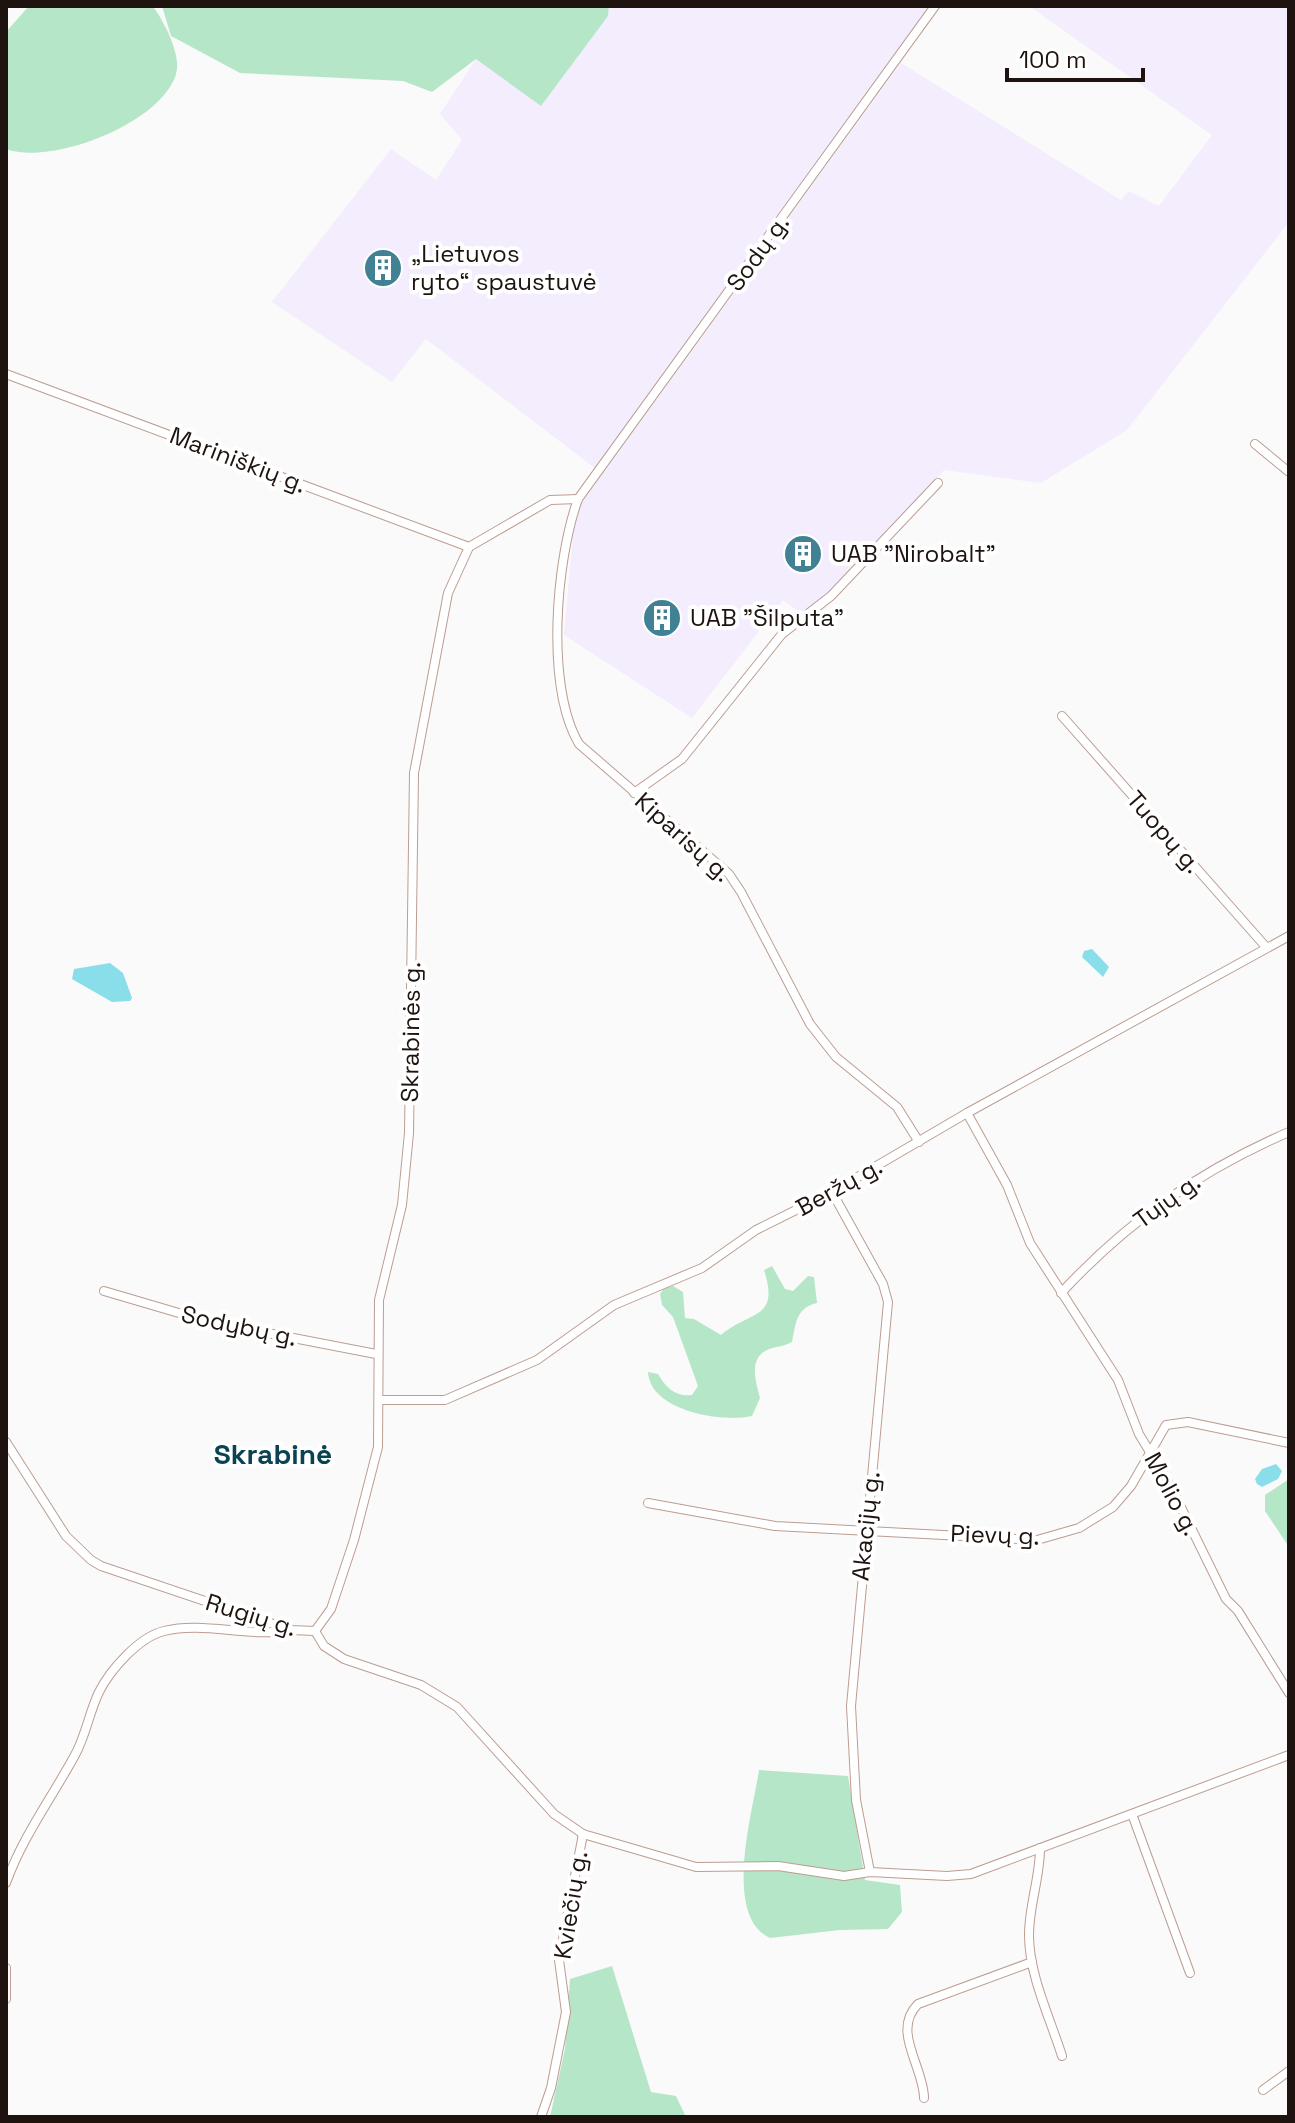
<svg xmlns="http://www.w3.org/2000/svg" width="1295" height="2123" viewBox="0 0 1295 2123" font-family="'Space Grotesk',sans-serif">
<rect width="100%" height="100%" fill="#fafafa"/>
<g fill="#f3edfe">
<polygon points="609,6 930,6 596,469 426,339 392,382 272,302 391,149 436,180 462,140 440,114 476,59 608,17"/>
<polygon points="1029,6 1289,6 1289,222 1127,430 1041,483 944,470 882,542 829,593 802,614 783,600 692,718 564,635 575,512 901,63 1121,200 1129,191 1159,206 1212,135"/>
</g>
<g fill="#b6e6c8">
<path d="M29,6h123c7,7 11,17 16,26 5,12 12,29 8,42 -14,49 -125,92 -170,75v-117z"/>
<polygon points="162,6 609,6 608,16 541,106 476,59 432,92 403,81 240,73 171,36"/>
<path d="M772,1266l13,23 8,2 15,-15 6,1 3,26c-21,5 -21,20 -25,39 -9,5 -16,4 -25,8 -19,9 -11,32 -7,48l-8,18c-30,7 -102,-5 -104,-44l10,2c8,14 18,23 34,21l6,-9 -25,-69 -11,-12 -2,-11 4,-6 9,-2 10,6 2,26 9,1 27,16c30,-25 59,-15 43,-65z"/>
<polygon points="1289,1479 1289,1547 1265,1511 1265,1495"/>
<path d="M759,1770l89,6 17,104 35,5 2,27 -14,17 -48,1 -70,8c-48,-22 -17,-127 -11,-168z"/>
<polygon points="612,1966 651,2092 676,2096 686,2117 550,2117 565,2049 570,1979"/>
</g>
<g fill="#8adeea">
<polygon points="1092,949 1109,967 1103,977 1082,957 1084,951"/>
<polygon points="110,963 123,973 132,998 130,1001 112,1002 72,979 74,969"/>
<polygon points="1276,1464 1282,1471 1278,1479 1262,1487 1257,1484 1255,1479 1262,1469"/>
</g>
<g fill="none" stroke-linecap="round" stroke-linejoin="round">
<defs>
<g id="minor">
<polyline points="6,374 469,547"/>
<polyline points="1255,444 1289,472"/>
<polyline points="1062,716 1266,947"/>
<polyline points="634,793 682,759 782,634 831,596 938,483"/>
<polyline points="967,1113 1007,1185 1030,1243 1118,1380 1139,1434 1171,1487 1226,1599 1238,1611 1289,1693"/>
<path d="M919,1142l-22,-35 -61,-50 -26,-33 -69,-132 -12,-18 -150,-130c-34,-58 -23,-184 -1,-245l357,-493"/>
<polyline points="832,1192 883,1284 888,1302 851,1706 856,1800 870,1872"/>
<polyline points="104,1291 206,1321 376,1354"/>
<path d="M1061,1293c67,-72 138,-122 228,-161"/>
<polyline points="380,1400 445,1400 537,1360 614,1305 702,1268 756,1230 832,1192 967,1113 1289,936"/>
<polyline points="6,1442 66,1536 91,1560 101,1566 291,1630 315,1631"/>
<polyline points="648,1503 775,1526 1037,1540 1079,1528 1113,1507 1131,1486 1166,1425 1188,1422 1289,1443"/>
<polyline points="315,1631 331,1609 354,1540 378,1447 379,1300 402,1205 409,1133 414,773 448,593 469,547 550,500 578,499"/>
<polyline points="315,1631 324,1646 344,1659 421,1685 457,1707 554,1814 583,1834 696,1867 778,1866 844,1876 870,1872 947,1876 971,1874 1289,1755"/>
<polyline points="1132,1814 1190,1973"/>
<path d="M1040,1848c0,30 -11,57 -11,87 0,40 21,83 33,121"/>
<path d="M6,1883c17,-47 45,-84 69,-128 11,-20 14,-42 24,-63 11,-22 40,-55 65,-61 40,-10 86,7 127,-1"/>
<polyline points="6,1968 6,1999"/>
<polyline points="1263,2090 1289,2071"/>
<path d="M924,2098c0,-31 -33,-67 -6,-94l114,-42"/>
<polyline points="541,2117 551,2088 566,2012 559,1960 583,1834"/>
</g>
</defs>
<use href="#minor" stroke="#bc9d90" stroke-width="10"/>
<use href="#minor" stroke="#fff" stroke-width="8"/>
</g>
<defs>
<symbol id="building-disc" viewBox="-11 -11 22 22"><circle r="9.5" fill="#408194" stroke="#fff"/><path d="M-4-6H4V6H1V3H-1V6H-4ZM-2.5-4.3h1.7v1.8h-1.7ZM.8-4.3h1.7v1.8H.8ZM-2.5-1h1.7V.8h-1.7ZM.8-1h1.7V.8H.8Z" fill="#fff"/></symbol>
</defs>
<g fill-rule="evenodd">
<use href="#building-disc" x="361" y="246" width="44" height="44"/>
<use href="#building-disc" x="781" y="532" width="44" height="44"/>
<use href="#building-disc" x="640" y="596" width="44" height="44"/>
</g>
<g text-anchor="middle" stroke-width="8" stroke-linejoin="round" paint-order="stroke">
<g font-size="24" fill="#1e130e" stroke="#fff">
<text transform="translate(758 253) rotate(-54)" y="8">Sodų g.</text>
<text transform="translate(238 460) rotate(21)" y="8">Mariniškių g.</text>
<text transform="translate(1164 832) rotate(49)" y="8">Tuopų g.</text>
<text transform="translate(683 837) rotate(42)" y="8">Kiparisų g.</text>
<text transform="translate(411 1032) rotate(-89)" y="8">Skrabinės g.</text>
<text transform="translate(839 1187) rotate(-29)" y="8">Beržų g.</text>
<text transform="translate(1167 1201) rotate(-36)" y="8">Tujų g.</text>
<text transform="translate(239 1326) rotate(12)" y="8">Sodybų g.</text>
<text transform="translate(1172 1494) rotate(62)" y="8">Molio g.</text>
<text transform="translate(866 1526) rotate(-84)" y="8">Akacijų g.</text>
<text transform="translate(995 1535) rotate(2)" y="8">Pievų g.</text>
<text transform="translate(251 1615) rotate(17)" y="8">Rugių g.</text>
<text transform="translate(571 1905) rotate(-81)" y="8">Kviečių g.</text>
</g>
<g font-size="24" fill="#1e130e" stroke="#fff" text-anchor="start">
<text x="411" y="262">„Lietuvos<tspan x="411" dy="28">ryto“ spaustuvė</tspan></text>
<text x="831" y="562">UAB "Nirobalt"</text>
<text x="690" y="626">UAB "Šilputa"</text>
</g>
<g font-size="28" font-weight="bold" fill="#0a4351" stroke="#fff">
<text x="273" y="1464">Skrabinė</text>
</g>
</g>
<rect width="1295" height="2123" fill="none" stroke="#1e130e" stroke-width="16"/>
<path d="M1007 68v12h136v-12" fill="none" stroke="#1e130e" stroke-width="4"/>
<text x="1019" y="68" font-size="24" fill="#1e130e" stroke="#ffffff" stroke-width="6" paint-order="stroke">100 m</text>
</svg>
